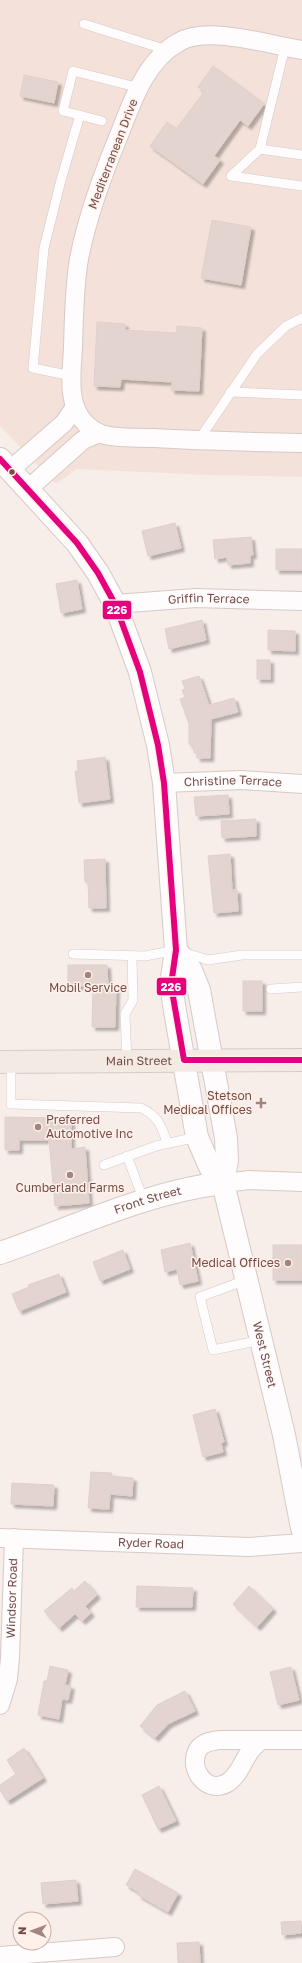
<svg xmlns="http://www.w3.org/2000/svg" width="302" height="1963" viewBox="0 0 302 1963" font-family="'Golos Text',sans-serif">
<defs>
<filter id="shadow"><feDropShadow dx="3.5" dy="3.5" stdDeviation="1" flood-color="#0004"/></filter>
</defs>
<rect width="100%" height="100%" fill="#f7eee9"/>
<polygon fill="#f4e2da" points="0,0 302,0 302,477 207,475 77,469 56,484 0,426"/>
<g fill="#e4d4d0" stroke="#e0cfcb" filter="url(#shadow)">
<polygon points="213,66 264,104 248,126 240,120 214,156 220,160 203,184 150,146 167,122 176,129 204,92 198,87"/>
<polygon points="24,75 58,82 54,103 20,96"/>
<polygon points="212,220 251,227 241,285 201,278"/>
<polygon points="97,322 125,324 125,330 177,333 177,326 202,328 199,391 171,390 172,382 121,379 120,387 94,386"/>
<polygon points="175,523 181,548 148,556 142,531"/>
<polygon points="251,537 253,555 250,555 250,563 228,565 227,557 215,559 213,540"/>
<rect x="276" y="549" width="26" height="21"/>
<polygon points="77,580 82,609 61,613 56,584"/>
<polygon points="202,620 206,640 169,649 165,629"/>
<polygon points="268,630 295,631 295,651 268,650"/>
<rect x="257" y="660" width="13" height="19"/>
<polygon points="199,676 209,705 234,698 238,712 211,719 210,758 197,758 197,753 194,753 194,747 189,744 189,724 180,699 185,697 182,690 185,689 182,681"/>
<polygon points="105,757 110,799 79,803 75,771 78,771 77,761"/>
<polygon points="228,795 229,814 196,816 194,797"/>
<polygon points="256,819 256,836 222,838 221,821"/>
<polygon points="230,854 232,890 237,890 238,911 214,913 208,856"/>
<polygon points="105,859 106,908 89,908 88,882 85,882 84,860"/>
<polygon points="68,965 107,965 108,988 116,988 115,1027 92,1027 93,986 68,986"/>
<rect x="243" y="981" width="19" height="30"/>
<polygon points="5,1117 71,1118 71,1149 85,1147 89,1203 55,1206 49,1140 19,1140 19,1150 5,1150"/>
<polygon points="190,1243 198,1281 180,1285 177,1269 165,1272 161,1250"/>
<rect x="273" y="1245" width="29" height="35"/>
<polygon points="123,1250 130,1269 100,1281 93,1262"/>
<polygon points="59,1274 66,1292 19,1311 12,1294 29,1287 28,1285"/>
<polygon points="215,1409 224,1442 221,1443 223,1452 203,1457 193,1415"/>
<polygon points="91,1472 112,1473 111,1476 133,1478 132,1496 110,1494 109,1509 88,1508"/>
<polygon points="12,1483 54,1485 53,1506 11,1504"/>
<polygon points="85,1581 97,1595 85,1606 91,1613 82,1621 75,1614 59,1628 44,1611 72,1588 74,1591"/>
<polygon points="137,1586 193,1588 192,1607 136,1607"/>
<polygon points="249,1586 273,1609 257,1627 233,1604"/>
<polygon points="50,1666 68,1670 65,1685 71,1686 68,1700 62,1699 59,1719 38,1715 44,1681 47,1681"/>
<polygon points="291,1667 299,1700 278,1705 270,1672"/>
<polygon points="185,1691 195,1711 168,1724 155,1738 140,1726 157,1705"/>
<polygon points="24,1748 43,1778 7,1801 0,1790 0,1785 16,1774 7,1760"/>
<polygon points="159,1786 176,1821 158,1829 142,1795"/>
<polygon points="135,1869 178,1893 168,1912 138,1895 139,1892 126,1885"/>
<polygon points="76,1880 78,1901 43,1904 41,1883"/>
<polygon points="301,1921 301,1933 282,1935 281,1922"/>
<polygon points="199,1942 200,1963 178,1963 177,1943"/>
</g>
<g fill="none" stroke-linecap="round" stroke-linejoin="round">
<defs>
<g id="lane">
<polyline points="84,24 167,50"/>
<polyline points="285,47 260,149 231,176 302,186"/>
<polyline points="102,121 63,111 73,71 140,88"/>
<polyline points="260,149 302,155"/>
<polyline points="72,376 33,368 44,248 61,180 80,115"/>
<polyline points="230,392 302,395"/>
<polyline points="198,441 257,354 286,326 302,318"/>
<polyline points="73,954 145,956 176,950 208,960 242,955 302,955"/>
<polyline points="271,989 302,987"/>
<polyline points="127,1061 125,1014 133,1000 132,956"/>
<path d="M11,1062v42l130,4c16,7 21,18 26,35"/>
<polyline points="127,1156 144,1201"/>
<polyline points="104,1165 156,1146 197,1137"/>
<polyline points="246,1280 200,1297 213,1350 261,1340"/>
</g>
<g id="street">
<path d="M302,50c-33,-5 -94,-25 -123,-8 -35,19 -48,64 -62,98 -16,39 -30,77 -38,119 -5,29 -5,59 -6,88 -1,24 -7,57 12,76 3,4 11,9 16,11 16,5 36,3 53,4 49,3 98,4 148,5"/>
<polyline points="10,470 64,423 75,407"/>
<polyline points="28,489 83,440 99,433"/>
<path id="s1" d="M115,604l81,-6 106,3"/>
<path id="s2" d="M164,783l78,-3 60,4"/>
<polyline points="223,1183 250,1180 302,1182"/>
<path id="s3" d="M0,1538l249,9 53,-4"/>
<path id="s4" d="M0,1705l8,-26 2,-21 4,-120"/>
<path d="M260,1741c-3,3 -7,6 -9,9 -8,10 -12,26 -24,33 -21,12 -41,-16 -28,-35 5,-6 13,-7 20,-8h83"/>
<polyline points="0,1956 115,1947"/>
</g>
<g id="secondary">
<polyline points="0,459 77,543 98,573 115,604 140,672 158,745 164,783 176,950 171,985 175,1011 197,1137 210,1167 223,1183"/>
<path id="s5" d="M176,950l15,20 8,20 27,148 1,22 -4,23 61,252 18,93"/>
<path id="s6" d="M0,1253c73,-25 146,-61 223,-70"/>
</g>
<g id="primary">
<path id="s7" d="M0,1062l302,-2"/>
</g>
</defs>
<use href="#lane" stroke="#d6c9c6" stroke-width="10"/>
<use href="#street" stroke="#d6c9c6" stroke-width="20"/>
<use href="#secondary" stroke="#d6c9c6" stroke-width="24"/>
<use href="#primary" stroke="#d8cbc8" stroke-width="24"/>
<use href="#lane" stroke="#fefcfc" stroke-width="9"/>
<use href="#street" stroke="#fefcfc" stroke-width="18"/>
<use href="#secondary" stroke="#fefcfc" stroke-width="22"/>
<use href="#primary" stroke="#f3eae4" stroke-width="22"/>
<defs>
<polyline id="bus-1" points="0,459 77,543 98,573 115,604 140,672 158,745 164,783 176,950 171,985 184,1060 302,1060"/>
</defs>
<use href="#bus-1" stroke="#fff1ea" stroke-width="9"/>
<use href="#bus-1" stroke="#e5007d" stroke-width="6"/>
</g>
<circle fill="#764c48" stroke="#fff1ea" stroke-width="1.5" cx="12" cy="472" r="3.5"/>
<g fill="#a38580" stroke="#fff1ea" stroke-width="1.5">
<circle cx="88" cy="975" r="4"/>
<path d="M259 1097h4v4h4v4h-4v4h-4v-4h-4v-4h4z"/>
<circle cx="38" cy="1127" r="4"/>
<circle cx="70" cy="1175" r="4"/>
<circle cx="288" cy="1263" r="4"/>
</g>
<g text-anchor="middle" stroke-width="3" stroke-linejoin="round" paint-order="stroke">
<g font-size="12" fill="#764c48" stroke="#fff1ea">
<text transform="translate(113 154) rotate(-69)" y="4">Mediterranean Drive</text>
<text dy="4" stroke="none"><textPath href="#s1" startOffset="94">Griffin Terrace</textPath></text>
<text dy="4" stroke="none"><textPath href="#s2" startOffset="69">Christine Terrace</textPath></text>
<text dy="4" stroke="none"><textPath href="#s7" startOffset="139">Main Street</textPath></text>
<text dy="4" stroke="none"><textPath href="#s6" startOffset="157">Front Street</textPath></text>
<text dy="4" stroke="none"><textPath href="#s5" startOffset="419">West Street</textPath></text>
<text dy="4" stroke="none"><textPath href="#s3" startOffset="151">Ryder Road</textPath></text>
<text dy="4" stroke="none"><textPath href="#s4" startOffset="108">Windsor Road</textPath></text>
</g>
<g font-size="12" fill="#764c48" stroke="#fff1ea">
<text x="88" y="992">Mobil Service</text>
<text x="252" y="1100" text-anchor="end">Stetson<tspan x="252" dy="14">Medical Offices</tspan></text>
<text x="46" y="1124" text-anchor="start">Preferred<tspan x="46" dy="14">Automotive Inc</tspan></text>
<text x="70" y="1192">Cumberland Farms</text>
<text x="280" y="1267" text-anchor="end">Medical Offices</text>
</g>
</g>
<g stroke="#fff1ea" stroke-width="1.5">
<rect x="102" y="600" width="30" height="20" rx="4" fill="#e5007d"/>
<rect x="156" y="977" width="31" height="19" rx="4" fill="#e5007d"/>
</g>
<g font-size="11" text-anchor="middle" font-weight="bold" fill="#fff">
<text x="117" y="614">226</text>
<text x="171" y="991">226</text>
</g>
<g transform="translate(32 1931) rotate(271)"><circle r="19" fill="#fff1ea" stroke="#c8afa9"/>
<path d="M0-3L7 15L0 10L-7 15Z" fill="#a38580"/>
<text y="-6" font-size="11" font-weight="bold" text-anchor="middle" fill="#764c48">N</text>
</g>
</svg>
